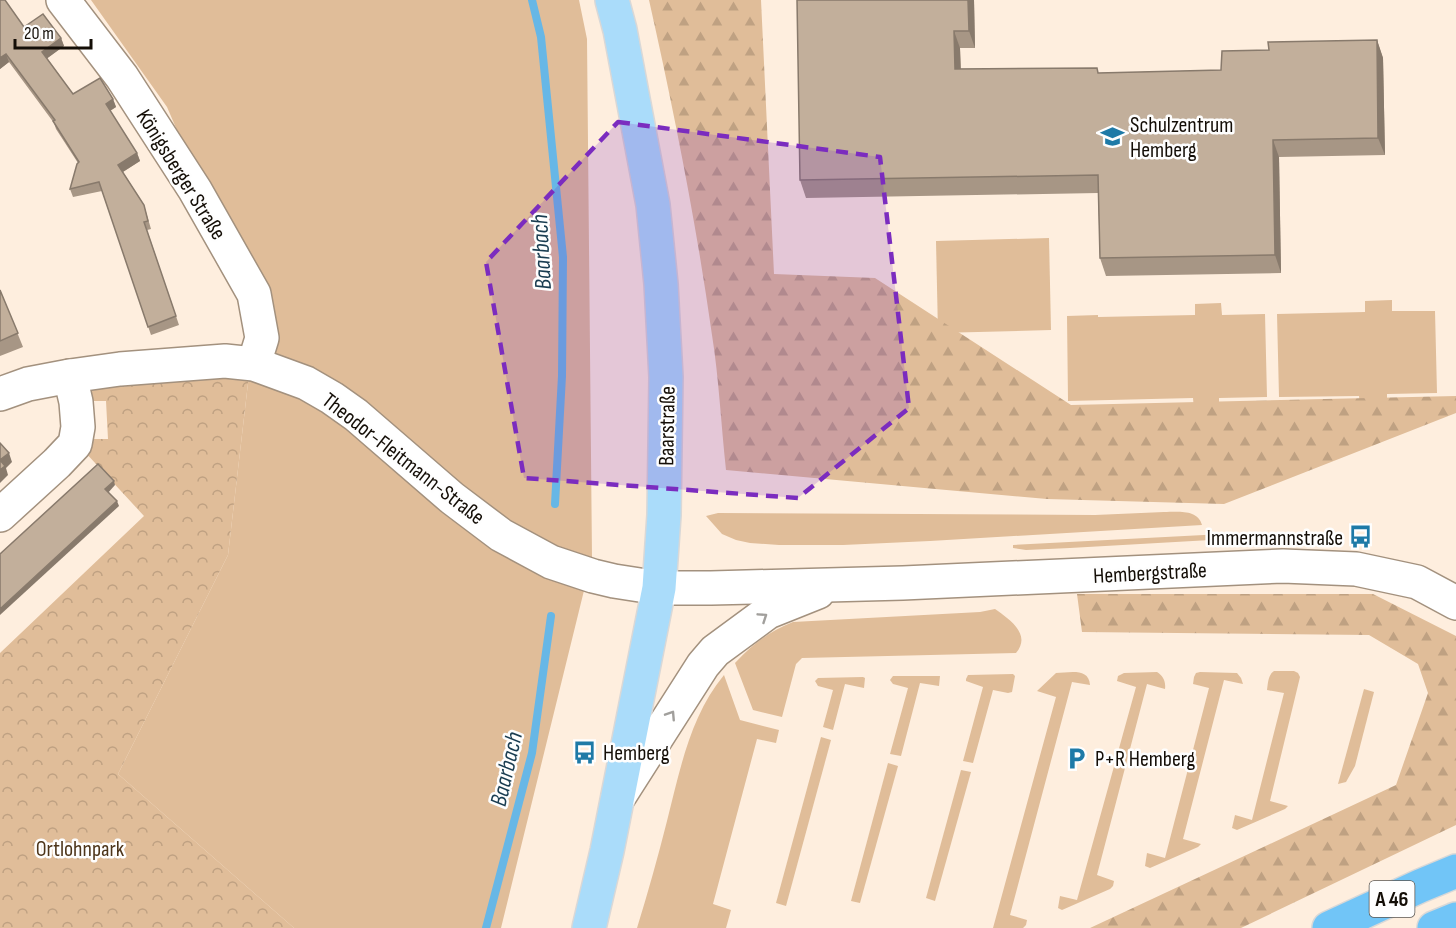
<svg xmlns="http://www.w3.org/2000/svg" width="1456" height="928" viewBox="0 0 1456 928" font-family="'Sofia Sans Condensed',sans-serif">
<defs>
<pattern id="forest-firs" width="22" height="20" patternUnits="userSpaceOnUse" patternTransform="scale(1.5)"><rect width="22" height="20" fill="#e0bd99"/><path d="M5 1l3.5 6h-7zM16 11l3.5 6h-7z" fill="#bfa182"/></pattern>
<pattern id="park-crowns" width="20" height="18" patternUnits="userSpaceOnUse" patternTransform="scale(1.5)"><rect width="20" height="18" fill="#e0bd99"/><path d="M2 6a3 3 0 1 1 6 0M12 15a3 3 0 1 1 6 0" fill="none" stroke="#bfa182"/></pattern>
</defs>
<rect width="100%" height="100%" fill="#feeede"/>
<g fill="#e0bd99">
<polygon points="91,0 579,0 587,39 592,558 501,928 294,928 118,774 228,555 250,366 248,295 167,107"/>
<polygon points="1049,238 1051,330 938,333 936,241"/>
<polygon points="1392,300 1392,311 1435,311 1437,393 1387,394 1387,407 1360,407 1359,396 1279,397 1277,314 1365,312 1365,301"/>
<polygon points="1221,303 1222,315 1265,314 1267,397 1219,398 1219,409 1194,410 1193,398 1068,401 1067,316 1098,315 1098,317 1195,315 1195,304"/>
<path d="M1164,512c13,0 34,-3 38,13l-272,16 -87,4h-64l-29,-2 -14,-3 -14,-6 -16,-18 12,-3 377,2z"/>
<polygon points="1223,534 1228,539 1070,548 1026,550 1013,548 1013,545"/>
<path d="M995,609c14,10 37,25 21,44l-214,5 -6,6 -14,53 -29,-7 -18,-47c18,-19 33,-31 58,-41l187,-10z"/>
<path d="M1274,671h20l4,2 2,4 -30,124 18,5 -3,3 -48,21 -5,-2 3,-13 17,5 32,-127 -17,-3c1,-7 1,-15 7,-19z"/>
<path d="M1157,672c6,4 9,9 8,17l-18,-5 -50,191 17,6 -1,5 -3,3 -48,21 -4,-2 2,-12 17,4 59,-213 -19,-6 1,-5 6,-3z"/>
<polygon points="1200,672 1237,673 1241,678 1243,684 1224,680 1183,839 1201,844 1198,847 1150,868 1145,866 1147,853 1165,858 1209,688 1193,684 1194,677 1196,673"/>
<path d="M1056,673c12,0 33,-6 34,12l-18,-3 -62,233 17,5 -1,5 -3,3h-30l63,-231 -19,-6z"/>
<polygon points="1013,674 1015,676 1012,692 1008,693 993,690 973,763 963,761 983,687 966,681 966,679 968,675"/>
<path d="M724,675l16,45 39,10 -3,13 -19,-4 -44,165 18,6 -5,18h-89c11,-36 21,-71 30,-107 13,-51 23,-105 57,-146z"/>
<polygon points="893,676 940,676 939,686 920,683 901,756 890,754 908,688 893,684 890,680"/>
<polygon points="863,677 865,678 864,688 845,684 833,730 823,727 833,690 818,686 815,681 818,678"/>
<polygon points="1364,689 1374,692 1355,766 1346,782 1338,784"/>
<polygon points="821,737 831,740 786,906 776,903"/>
<polygon points="888,763 898,766 860,903 851,901"/>
<polygon points="961,770 971,772 935,901 926,898"/>
</g>
<g fill="url(#forest-firs)">
<path d="M649,0h112l13,274 101,4 196,127 385,-9v17l-232,91 -177,-5 -321,-29c-5,-45 -7,-91 -14,-135 -16,-113 -38,-224 -63,-335z"/>
<polygon points="1077,594 1373,594 1456,636 1456,825 1241,928 1090,928 1396,785 1428,693 1418,664 1369,635 1082,632"/>
</g>
<polygon fill="url(#park-crowns)" points="250,366 228,555 118,774 294,928 0,928 0,653 144,516 84,451 91,439 108,439 106,401 86,401 89,381"/>
<g fill="none" stroke-linecap="round" stroke-linejoin="round">
<g stroke="#67b7e6" stroke-width="8">
<polyline points="532,0 541,37 563,257 562,376 555,504"/>
<polyline points="486,928 532,753 551,616"/>
</g>
<defs>
<g id="minor">
<polyline points="63,0 122,77 195,190 254,294 262,338 254,364"/>
<polyline points="0,394 28,384 70,376 120,369 225,361 254,364 306,383 332,398 356,415 452,498 501,535 551,562 593,576 614,581 659,588 711,588 903,583 1283,566 1356,569 1417,582 1456,603"/>
<polyline points="0,515 57,463 75,444 78,427 76,402 70,376"/>
<polyline points="618,798 703,665 715,651 768,612 818,592"/>
</g>
<polyline id="major" points="589,928 607,851 659,588 664,515 666,377 661,284 653,205 620,30 612,0"/>
<g id="highway">
<polyline points="1329,928 1420,886 1456,871"/>
<polyline points="1434,928 1456,919"/>
</g>
</defs>
<use href="#minor" stroke="#a3917e" stroke-width="36"/>
<use href="#major" stroke="#d9d8d7" stroke-width="36"/>
<use href="#highway" stroke="#d9d8d7" stroke-width="36"/>
<use href="#minor" stroke="#fff" stroke-width="33"/>
<use href="#major" stroke="#aadcfa" stroke-width="33"/>
<use href="#highway" stroke="#71c5f7" stroke-width="33"/>
</g>
<g fill="#a79685">
<polygon points="0,0 24,27 61,38 64,46 47,58 73,94 113,99 116,107 110,111 137,153 140,161 123,172 144,205 151,229 147,230 179,325 151,335 102,191 73,197 70,189 78,163 56,129 54,123 9,62 0,69"/>
<polygon points="797,0 974,0 975,48 960,48 961,69 1099,73 1221,70 1269,50 1377,40 1383,58 1385,155 1279,157 1281,273 1106,276 1100,258 1098,193 806,198 800,180"/>
<polygon points="0,290 23,347 0,356"/>
</g>
<g fill="#887a6c">
<polygon points="968,0 974,0 975,48 969,31"/>
<polygon points="954,31 960,48 961,87 955,69"/>
<polygon points="61,38 64,46 45,60 42,52"/>
<polygon points="1377,40 1383,58 1385,155 1378,138"/>
<polygon points="6,54 9,62 0,69 0,58"/>
<polygon points="113,99 116,107 108,112 106,104"/>
<polygon points="1273,140 1279,157 1281,273 1275,255"/>
<polygon points="137,153 140,161 121,173 118,165"/>
<polygon points="9,453 12,462 6,468 8,475 0,483 0,460"/>
<polygon points="114,481 115,485 107,494 105,489"/>
<polygon points="117,501 119,506 0,615 0,609"/>
</g>
<g fill="#c2af9b" stroke="#887a6c" stroke-width="1.5">
<polygon points="0,0 5,0 24,27 43,14 61,38 42,52 73,94 100,78 113,99 106,104 137,153 118,165 144,205 148,221 144,222 176,316 148,327 99,182 70,189 77,164 79,162 53,121 55,120 6,54 0,58"/>
<polygon points="797,0 968,0 969,31 954,31 955,69 1097,68 1098,73 1221,70 1222,51 1269,50 1268,42 1377,40 1378,138 1273,140 1275,255 1100,258 1098,175 800,180"/>
<polygon points="0,290 18,333 0,341"/>
<polygon points="0,443 9,453 0,460 5,466 0,470"/>
<polygon points="98,464 114,481 105,489 117,501 0,609 0,554"/>
</g>
<defs><path id="oneway-chevron" d="M-2-3.5L2.5 0L-2 3.5" fill="none" stroke-width="1.6" stroke-linecap="round" stroke-linejoin="round" transform="scale(1.5)"/></defs>
<g stroke="#a19f9c">
<use href="#oneway-chevron" transform="translate(763 617) rotate(-34)"/>
<use href="#oneway-chevron" transform="translate(671 715) rotate(-57)"/>
</g>
<path fill="#7b2cbf" fill-opacity="0.2" stroke="#7b2cbf" stroke-width="4.5" stroke-dasharray="12 8" stroke-linejoin="round" d="M618,122l262,35 29,251 -111,90 -274,-20 -38,-216z"/>
<defs>
<symbol id="school-bare" viewBox="-9 -9 18 18"><path d="M0-5L7-2L0 1L-7-2ZM-4 1L0 2.5L4 1V4Q0 6-4 4Z" fill="#1e7aa7" stroke="#fefefe" stroke-width="2.5" paint-order="stroke"/></symbol>
<symbol id="bus-bare" viewBox="-9 -9 18 18"><path d="M-5-6H5V4H4V6H2V4H-2V6H-4V4H-5ZM-3.5-4V0h7V-4ZM-3.5 1.2v1.5H-2V1.2ZM2 1.2v1.5H3.5V1.2Z" fill="#1e7aa7" stroke="#fefefe" stroke-width="2.5" paint-order="stroke"/></symbol>
<symbol id="parking-bare" viewBox="-9 -9 18 18"><path d="M-3.5-5.5H1a3.5 3.5 0 0 1 0 7H-1V5.5H-3.5ZM-1-3.4V-.6H.8a1.4 1.4 0 0 0 0-2.8Z" fill="#1e7aa7" stroke="#fefefe" stroke-width="2.5" paint-order="stroke"/></symbol>
</defs>
<g fill-rule="evenodd">
<use href="#school-bare" x="1096" y="120" width="33" height="33"/>
<use href="#bus-bare" x="1344" y="520" width="33" height="33"/>
<use href="#bus-bare" x="568" y="736" width="33" height="33"/>
<use href="#parking-bare" x="1060" y="742" width="33" height="33"/>
</g>
<g text-anchor="middle" stroke-width="5" stroke-linejoin="round" paint-order="stroke">
<rect fill="#fefefe" stroke="#5a5651" stroke-width="1.5" x="1369.5" y="881" width="45" height="36" rx="4.5"/>
<g font-size="21" font-weight="bold" fill="#140e07">
<text x="1392" y="906">A 46</text>
</g>
<g font-size="22" fill="#140e07" stroke="#fefefe" text-anchor="start">
<text x="1130" y="132">Schulzentrum<tspan x="1130" dy="25">Hemberg</tspan></text>
<text x="1343" y="545" text-anchor="end">Immermannstraße</text>
<text x="603" y="760">Hemberg</text>
<text x="1095" y="766">P+R Hemberg</text>
</g>
<g font-size="22" fill="#140e07" stroke="#fefefe">
<text transform="translate(182 174) rotate(58)" y="8">Königsberger Straße</text>
<text transform="translate(666 426) rotate(-89)" y="8">Baarstraße</text>
<text transform="translate(404 458) rotate(38)" y="8">Theodor-Fleitmann-Straße</text>
<text transform="translate(1150 572) rotate(-3)" y="8">Hembergstraße</text>
</g>
<g font-size="22" fill="#4d351a" stroke="#fefefe">
<text x="80" y="856">Ortlohnpark</text>
</g>
<g font-size="24" font-style="italic" fill="#193c50" stroke="#fefefe">
<text transform="translate(541 252) rotate(-93)" y="8">Baarbach</text>
<text transform="translate(506 769) rotate(-77)" y="8">Baarbach</text>
</g>
</g>
<path d="M15 39v9h76v-9" fill="none" stroke="#140e07" stroke-width="3"/>
<text x="24" y="39" font-size="18" fill="#140e07" stroke="#fefefe" stroke-width="4.5" paint-order="stroke">20 m</text>
</svg>
